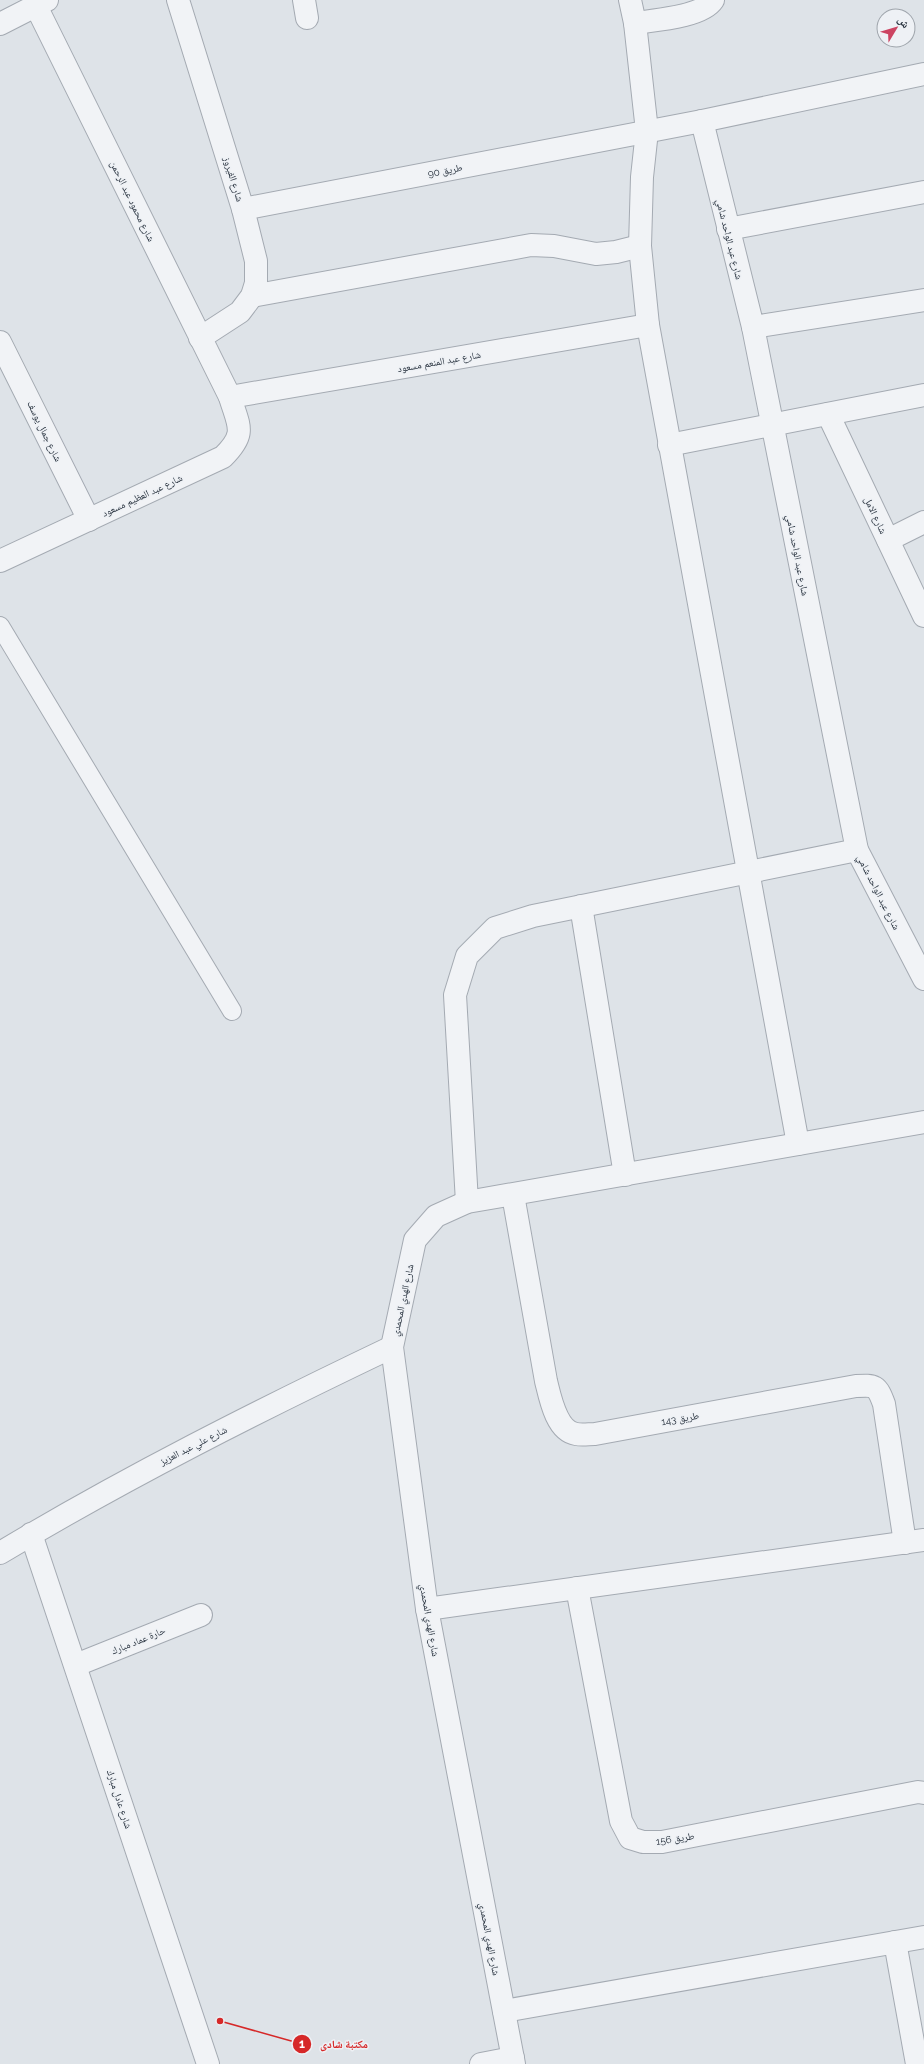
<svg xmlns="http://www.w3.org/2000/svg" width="924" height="2064" viewBox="0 0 924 2064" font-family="Raleway,'Noto Naskh Arabic',sans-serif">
<rect width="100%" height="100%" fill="#dee3e8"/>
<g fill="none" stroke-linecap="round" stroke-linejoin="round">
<defs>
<polyline id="service" points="0,626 232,1011"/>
<g id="minor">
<polyline points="178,0 243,209 256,261 256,283 252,296 240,312 200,338"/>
<polyline points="304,0 307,18"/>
<polyline points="630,0 635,23 647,131 642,177 640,246 648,325 798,1144"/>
<path d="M635,23c20,-3 67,-6 78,-23"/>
<polyline points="0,24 47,0"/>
<polyline points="702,121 753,327 857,850 924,979"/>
<polyline points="243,209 702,121 924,74"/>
<polyline points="728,229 924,192"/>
<polyline points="252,296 531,245 554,246 596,254 616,252 640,246"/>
<polyline points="753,327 924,300"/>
<polyline points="0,342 89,520"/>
<polyline points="230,397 648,325"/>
<polyline points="828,414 924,616"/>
<polyline points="669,445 924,395"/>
<polyline points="888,540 924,522"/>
<path d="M0,561l223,-104c24,-24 16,-30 7,-60l-194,-391"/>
<polyline points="581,906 625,1175"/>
<path d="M513,1195l33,186c4,16 10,50 30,53 6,1 13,0 19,0l261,-48c19,-1 21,-1 28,18l21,139"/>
<polyline points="467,1202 455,995 467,956 495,928 533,916 857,850"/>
<polyline points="31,1534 208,2064"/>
<path d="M0,1553c127,-76 258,-142 392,-206"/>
<polyline points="577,1588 621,1821 630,1838 643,1842 662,1842 918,1792 924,1793"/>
<polyline points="427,1609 924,1540"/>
<polyline points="76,1665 201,1615"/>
<polyline points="895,1942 917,2064"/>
<polyline points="504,2011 924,1937"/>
<polyline points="481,2064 513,2058"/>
<polyline points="514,2064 427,1609 392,1347 415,1240 436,1216 467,1202 924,1122"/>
</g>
</defs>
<use href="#service" stroke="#a4aab2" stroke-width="20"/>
<use href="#minor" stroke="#a4aab2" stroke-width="24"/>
<use href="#service" stroke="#f1f3f6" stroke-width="18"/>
<use href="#minor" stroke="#f1f3f6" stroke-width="22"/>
</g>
<g text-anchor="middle" stroke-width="3" stroke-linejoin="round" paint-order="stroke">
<g font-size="10" fill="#28323e" stroke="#eef1f5">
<text transform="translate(445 170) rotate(-11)" y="4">طريق 90</text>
<text transform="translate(234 179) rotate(73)" y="4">شارع الفيروز</text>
<text transform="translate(133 201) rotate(64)" y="4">شارع محمود عبد الرحمن</text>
<text transform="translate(730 239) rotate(76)" y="4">شارع عبد الواحد شامي</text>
<text transform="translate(439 361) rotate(-10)" y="4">شارع عبد المنعم مسعود</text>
<text transform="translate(45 431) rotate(64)" y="4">شارع جمال يوسف</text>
<text transform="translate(142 495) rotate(-25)" y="4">شارع عبد العظيم مسعود</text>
<text transform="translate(876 515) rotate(65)" y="4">شارع الامل</text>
<text transform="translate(798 555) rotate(79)" y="4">شارع عبد الواحد شامي</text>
<text transform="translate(879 892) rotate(63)" y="4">شارع عبد الواحد شامي</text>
<text transform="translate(402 1300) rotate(-78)" y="4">شارع الهدي المحمدي</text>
<text transform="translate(680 1418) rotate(-10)" y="4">طريق 143</text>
<text transform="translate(193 1445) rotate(-27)" y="4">شارع علي عبد العزيز</text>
<text transform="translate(430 1620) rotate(80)" y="4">شارع الهدي المحمدي</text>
<text transform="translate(138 1640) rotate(-22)" y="4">حارة عماد مبارك</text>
<text transform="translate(120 1799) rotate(72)" y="4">شارع عادل مبارك</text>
<text transform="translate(675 1838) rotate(-9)" y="4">طريق 156</text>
<text transform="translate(490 1939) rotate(79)" y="4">شارع الهدي المحمدي</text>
</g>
</g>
<path fill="none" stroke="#d62828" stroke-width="1.5" d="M220 2021L302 2044"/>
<g fill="#d62828" stroke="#eef1f5" stroke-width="1.5">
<circle cx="220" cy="2021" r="4"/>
<circle cx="302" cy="2044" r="10"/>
</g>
<g font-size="12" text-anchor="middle" font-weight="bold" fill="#fff">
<text x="302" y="2048">1</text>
</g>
<g font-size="11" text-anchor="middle" font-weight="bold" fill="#d62828" stroke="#eef1f5" stroke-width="3" stroke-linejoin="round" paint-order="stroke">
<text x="344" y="2048">مكتبة شادى</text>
</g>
<g transform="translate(896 28) rotate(52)"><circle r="19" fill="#eef1f5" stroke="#9fa5ac"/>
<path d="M0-3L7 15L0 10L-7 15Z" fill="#cc4462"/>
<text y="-6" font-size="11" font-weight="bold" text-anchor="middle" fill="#28323e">ش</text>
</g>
</svg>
